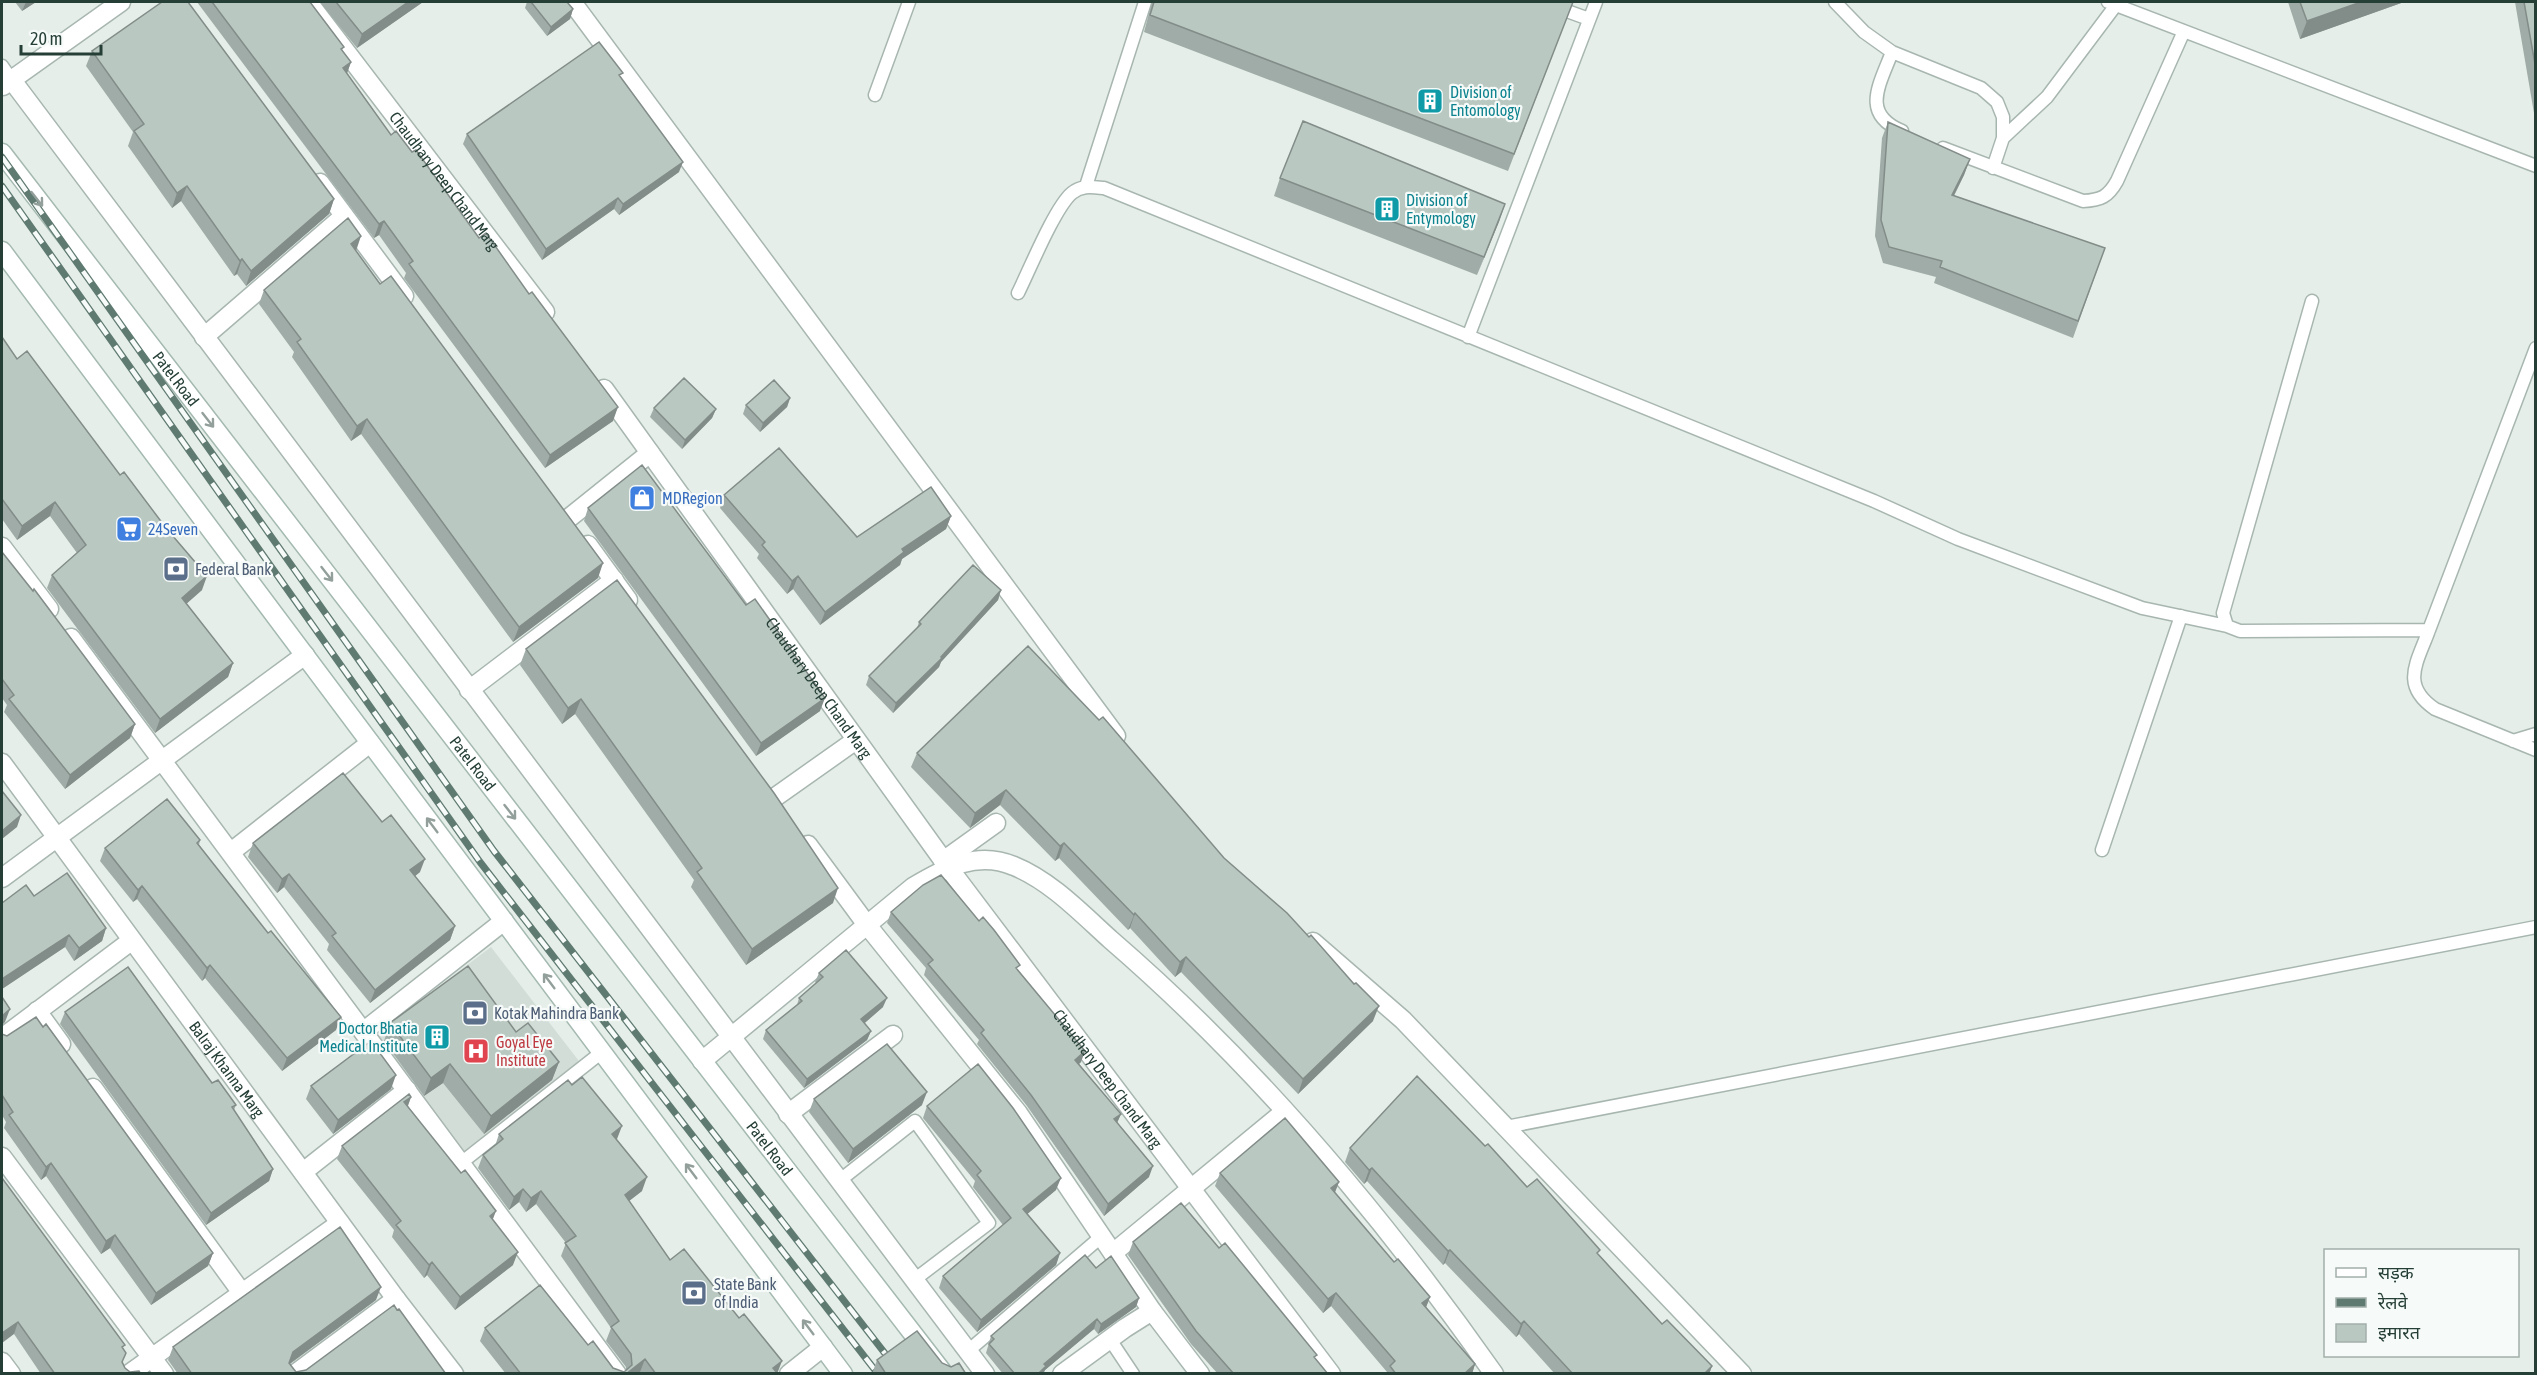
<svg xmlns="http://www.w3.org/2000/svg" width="2537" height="1375" font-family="'Asap Condensed','Noto Sans Devanagari',sans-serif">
<rect width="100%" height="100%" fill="#e5eee9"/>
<path fill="#d3ddd8" d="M491,947L582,1065L461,1156L371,1037Z"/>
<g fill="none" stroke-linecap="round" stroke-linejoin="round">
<defs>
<path id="service" d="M1542,2L1589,19
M1835,2L1864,32L1892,52L1981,88L1997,102L2003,117V138L1993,168
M2108,2L2536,166
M1892,52C1880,84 1860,114 1902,131
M2,66L11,79
M875,95L909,2
M2003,138L2047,97L2116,5
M1943,148L2083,201C2101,200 2108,197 2117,181L2184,31
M1086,186L1145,2
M1018,293C1029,271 1055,207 1072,193C1082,185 1092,187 1104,188L1874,501L1958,539L2142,608L2227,626
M2312,301L2223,613L2227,626L2240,631L2429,630
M1468,337L1596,2
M2536,348L2429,630C2417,663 2400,685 2435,709L2536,750
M2513,741L2536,734
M2102,850L2181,616
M1506,1127L2536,927
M461,1163L602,1052
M839,1181L915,1121L989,1223L914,1280
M1109,1338L1133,1374
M968,1351L1102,1236"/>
<g id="minor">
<path id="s1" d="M308,2L545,312"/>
<path d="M572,2L1116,736"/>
<path d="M11,79L985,1374"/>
<path d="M3,86L121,2"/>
<path d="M320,183L404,296"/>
<path d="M204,337L344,216"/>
<path id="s2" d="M604,389L948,867L1331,1374"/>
<path d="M569,518L650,453"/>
<path d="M588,545L628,600"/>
<path d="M2,547L49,609"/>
<path d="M71,638L617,1374"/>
<path d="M469,690L614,580"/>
<path id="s3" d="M2,763L396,1299L454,1374"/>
<path d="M774,798L856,740"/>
<path d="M808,845L867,925L1018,1113L1152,1311"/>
<path d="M231,852L370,743"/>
<path d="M943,861L996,823"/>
<path d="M2,878L305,655"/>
<path d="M1313,942L1403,1020L1742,1374"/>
<path d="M37,1011L61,1044"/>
<path d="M364,1031L504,921"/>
<path d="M2,1038L131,941"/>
<path d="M702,1061L913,887C945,868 977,850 1014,866C1051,881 1082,914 1111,940C1257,1066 1383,1216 1494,1374"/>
<path d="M93,1088L242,1293"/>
<path d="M788,1114L893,1035"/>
<path d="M2,1157L164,1374"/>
<path d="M303,1172L407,1090"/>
<path d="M1113,1253L1284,1112"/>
<path d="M2,1362L11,1374"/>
<path d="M129,1374L340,1223"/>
<path d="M295,1374L396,1299"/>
<path d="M789,1374L823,1347"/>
<path d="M1062,1374L1125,1328L1152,1311L1200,1374"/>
</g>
<g id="secondary">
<path id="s4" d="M2,153L944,1374"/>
<path d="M2,251L843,1374"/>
</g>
</defs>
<use href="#service" stroke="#a8b6b0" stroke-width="15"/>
<use href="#minor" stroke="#a8b6b0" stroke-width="21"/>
<use href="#secondary" stroke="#a4b9b0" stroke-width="21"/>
<use href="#service" stroke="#fff" stroke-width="12"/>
<use href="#minor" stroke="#fff" stroke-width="18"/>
<use href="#secondary" stroke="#fff" stroke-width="18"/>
<defs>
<path id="rail" d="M2,157L494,851L901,1374
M2,186L480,862L878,1374"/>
</defs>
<use href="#rail" stroke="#5f7a71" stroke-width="7"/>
<use href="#rail" stroke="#f6faf8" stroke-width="4.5" stroke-dasharray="14" stroke-linecap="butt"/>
</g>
<path fill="#a0aca7" d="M15,2H36L22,11Z
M197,2H310L344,47L342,50L351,62L347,73L391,135L412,152L479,238L613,421L545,468L404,278L406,273L379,235L374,238Z
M320,2H423L357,48Z
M527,2H567L573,9L570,19L547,36L525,8Z
M1152,2H1571L1566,20L1508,171L1144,32Z
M2288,2H2404L2300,39Z
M2515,2H2535V119Z
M92,51L334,199L329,214L246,286L237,274L234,276L181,201L172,208L128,146L133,132L86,66Z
M621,78L679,172L619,215L614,209L542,260L463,144L467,134Z
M1888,122L1970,159L1964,175L1954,196L2105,248L2073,338L1934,283L1936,277L1883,263L1875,236L1882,138Z
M1280,178L1505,204L1477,275L1274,196Z
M356,251L598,578L513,642L361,434L351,441L292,357L294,352L259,304L264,290Z
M2,337L17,359L202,590L186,604L233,663L228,677L155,733L47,588L52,575L77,553L50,516L17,540L2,519Z
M790,398L787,407L760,432L743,414L746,405Z
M654,408L716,409L712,418L682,449L650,417Z
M724,495L857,537L951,516L946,529L902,559L900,565L820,625L793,589L787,594L757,558L759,554L720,508Z
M588,508L820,711L756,756L584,521Z
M2,552L135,724L130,738L65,789L4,712L7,705L2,698Z
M1001,590L998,600L941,662L939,667L893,713L866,685L869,676L917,628L919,622Z
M526,649L833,903L746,965L691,887L694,880L575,714L562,724L520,665Z
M917,753L1224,858L1373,1021L1298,1094L1181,972L1175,977L1130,928L1128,930L1059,858L1055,861L1000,805L970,828L911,767Z
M200,840L199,845L336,1030L282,1071L205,978L202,981L137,899L133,902L100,861L105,848Z
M253,843L420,872L415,876L455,926L450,940L370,1003L327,950L329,944L284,887L277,893L248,857Z
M34,896L106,928L102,941L74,961L65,947L2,989V903Z
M891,912L1018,970L1081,1062L1079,1064L1121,1114L1117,1123L1149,1177L1104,1216L1027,1106L977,1044L979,1040L924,975L926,968L887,923Z
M819,973L883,1007L864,1023L871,1031L867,1040L804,1088L763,1039L766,1030L797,1005L799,998L816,983L815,982Z
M65,1012L212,1083L236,1105L234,1110L273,1169L269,1181L206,1225L60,1024Z
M390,1023L516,1032L559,1062L552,1080L484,1134L443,1083L424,1096L384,1041Z
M2,1034L213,1253L208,1266L151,1305L110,1248L101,1254L46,1176L41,1180L4,1128L6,1122L2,1115Z
M311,1086L391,1089L333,1134L306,1099Z
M411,1097L408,1106L493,1220L513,1265L455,1310L427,1275L424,1278L392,1237L394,1230L337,1159L342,1146Z
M814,1099L922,1105L848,1163L809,1112Z
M927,1106L1056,1190L1027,1214L1060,1253L1056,1265L977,1332L939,1288L943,1276L1003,1225L973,1187L975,1181L923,1118Z
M499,1134L617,1140L642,1191L629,1201L670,1260L778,1374H641L640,1372L638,1374H506L480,1341L485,1328L588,1345L613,1368L624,1372L626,1370V1367L606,1341L611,1328L561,1256L566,1243L536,1204L526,1212L519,1202L509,1210L478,1168L483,1155L495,1146Z
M1485,1146L1599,1255L1662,1324L1712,1366L1709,1374H1555L1519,1334L1516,1337L1445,1263L1443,1265L1367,1181L1364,1184L1345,1162L1350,1148Z
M1220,1173L1339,1182L1334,1193L1394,1262L1430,1297L1426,1307L1475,1364L1472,1374H1387V1372L1331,1306L1323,1313L1215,1186Z
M2,1178L123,1350V1362L125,1368L130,1372L141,1374H41L14,1334Z
M1133,1242L1315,1359L1328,1374H1218L1191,1344L1128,1255Z
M1139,1298L1136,1307L1098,1334L1094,1329L1045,1370L1043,1374H1003L986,1353L991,1336Z
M376,1300L290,1364L296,1372L446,1374H178L168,1360L173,1347Z
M877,1360L942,1363L966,1374H872Z"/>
<path fill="#828c88" d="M26,2H36L22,11Z
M408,2H423L357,48L362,34Z
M2361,2H2404L2300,39L2307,21Z
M573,9L570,19L547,36L551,27Z
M351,62L346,76L343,68Z
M1970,159L1964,175L1946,211L1952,195Z
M683,162L679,172L619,215L623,204Z
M187,186L181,201L172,208L177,193Z
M618,198L614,209L542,260L546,249Z
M334,199L329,214L246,286L251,271Z
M1505,204L1499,222L1477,275L1484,257Z
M384,221L379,235L374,238L379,224Z
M361,236L356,251L351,244Z
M242,259L237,274L234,276L240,261Z
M790,398L787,407L760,432L763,423Z
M618,407L613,421L545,468L550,455Z
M716,409L712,418L682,449L685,440Z
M367,419L361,434L351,441L357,426Z
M55,502L50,516L17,540L22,526Z
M951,516L946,529L902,559L900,565L820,625L825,612L902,549Z
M603,563L598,578L513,642L519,627Z
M207,576L202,590L177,612L182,598Z
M798,576L793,589L787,594L792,581Z
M1001,590L998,600L941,662L939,667L893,713L896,703Z
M233,663L228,677L155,733L160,719Z
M825,698L820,711L756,756L761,743Z
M581,699L575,714L562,724L568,708Z
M135,724L130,738L65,789L70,775Z
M1006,790L1000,805L970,828L975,813Z
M21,815L17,827L2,839V831Z
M1064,843L1059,858L1055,861L1060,846Z
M425,859L420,872L405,884L410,870Z
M289,874L284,887L277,893L282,879Z
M142,886L137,899L133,902L138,890Z
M838,888L833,903L746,965L752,949Z
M1135,913L1130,928L1128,930L1134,915Z
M455,926L450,940L370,1003L375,990Z
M106,928L102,941L74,961L79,948Z
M69,935L65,947L2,989V979Z
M1186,957L1181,972L1175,977L1180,962Z
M210,965L205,978L202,981L207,968Z
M887,998L883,1007L858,1029L861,1019Z
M1379,1006L1373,1021L1298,1094L1303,1079Z
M10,1009L5,1022L2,1025V1016Z
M341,1017L336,1030L282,1071L287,1058Z
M871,1031L867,1040L804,1088L807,1079Z
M1085,1051L1081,1062L1071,1071L1075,1060Z
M559,1062L552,1080L484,1134L491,1116Z
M450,1064L443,1083L424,1096L431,1078Z
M396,1075L391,1089L333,1134L338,1120Z
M927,1092L922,1105L848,1163L853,1149Z
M411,1097L406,1110L404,1102Z
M1121,1114L1116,1125L1114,1119Z
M622,1126L617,1139L608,1147L612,1134Z
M51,1163L46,1176L41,1180L46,1167Z
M1153,1166L1149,1177L1104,1216L1108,1204Z
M1372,1168L1367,1181L1364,1184L1369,1170Z
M273,1169L269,1181L206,1225L211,1213Z
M647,1177L642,1191L620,1208L625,1195Z
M1061,1178L1056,1190L1019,1221L1023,1209Z
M1339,1182L1334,1195L1331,1188Z
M523,1189L519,1202L509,1210L514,1197Z
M541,1191L536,1204L526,1212L531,1198Z
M496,1211L491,1224L490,1216Z
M115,1235L110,1248L101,1254L106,1241Z
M1450,1250L1445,1263L1443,1265L1448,1251Z
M518,1252L513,1265L455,1310L460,1297Z
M213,1253L208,1266L151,1305L156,1293Z
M1060,1253L1056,1265L977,1332L981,1320Z
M432,1262L427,1275L424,1278L429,1265Z
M381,1287L376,1300L288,1365L293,1352Z
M1336,1293L1331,1306L1323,1313L1328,1299Z
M1430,1297L1425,1310L1422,1303Z
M1139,1298L1136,1307L1098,1334L1101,1324Z
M1097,1319L1094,1329L1045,1370L1043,1374H1038L1044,1364Z
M1524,1321L1519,1334L1516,1337L1521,1324Z
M18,1322L14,1334L2,1343V1333Z
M645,1359L640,1372L638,1374H626Z
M782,1361L777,1374L773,1368Z
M1475,1364L1472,1374H1464Z
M1712,1366L1709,1374H1704Z"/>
<path fill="#bac8c2" stroke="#828c88" stroke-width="1.5" d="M162,2H188L334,199L251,271L242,259L240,261L187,186L177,193L134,131L144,124L92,51Z
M212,2H310L344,47L341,49L351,62L343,68L391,135L396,131L412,152L416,150L479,238L486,233L529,294L532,292L618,407L550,455L409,264L413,261L384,221L379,224Z
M336,2H408L362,34Z
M531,2H567L573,9L551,27Z
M1154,2H1573L1514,154L1150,15Z
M2300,2H2361L2307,21Z
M2524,2H2535V64Z
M599,42L623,73L619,75L683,162L623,204L618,198L546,249L467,134Z
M1303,121L1505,204L1484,257L1280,178Z
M1888,122L1970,159L1952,195L2105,248L2078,321L1940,267L1942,261L1889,247L1881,220Z
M348,218L361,236L351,244L380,284L391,276L603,563L519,627L367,419L357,426L297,342L301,339L264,290Z
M2,337L17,359L27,351L120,475L124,472L166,528L207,576L182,598L233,663L160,719L52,575L86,545L55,502L22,526L2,499Z
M684,378L716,409L685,440L654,408Z
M774,380L790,398L763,423L746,405Z
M779,448L857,537L931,487L951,516L902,549L904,552L825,612L798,576L792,581L762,545L765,542L724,495Z
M642,465L746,605L755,599L825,698L761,743L588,508Z
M2,552L33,591L34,589L135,724L70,775L9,699L14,695L2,679Z
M973,565L1001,590L941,657L942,658L896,703L869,676L921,624L919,622Z
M617,580L774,793L838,888L752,949L697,872L702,868L581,699L568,708L526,649Z
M1028,646L1099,720L1103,717L1224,858L1287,913L1309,937L1311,935L1354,984L1356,983L1379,1006L1303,1079L1186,957L1180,962L1135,913L1134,915L1064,843L1060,846L1006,790L975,813L917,753Z
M343,773L382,822L391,815L425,859L410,870L455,926L375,990L332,936L336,933L289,874L282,879L253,843Z
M2,791L21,815L2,831Z
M167,799L200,840L197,843L268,933L271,931L341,1017L287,1058L210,965L207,968L142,886L138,890L105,848Z
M67,873L106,928L79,948L69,935L2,979V903L26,885L34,896Z
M941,875L979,921L983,917L994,930L1020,965L1016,968L1085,1051L1075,1060L1121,1114L1114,1119L1153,1166L1108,1204L1031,1095L981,1033L984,1030L928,964L933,960L891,912L923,885Z
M846,950L887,998L861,1019L871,1031L807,1079L766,1030L802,1001L799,998L823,977L819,973Z
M468,966L516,1032L528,1023L559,1062L491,1116L450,1064L431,1078L390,1023Z
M128,967L212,1083L218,1080L236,1105L232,1107L273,1169L211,1213L65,1012Z
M2,997L10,1009L2,1016Z
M36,1017L43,1027L46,1024L213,1253L156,1293L115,1235L106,1241L51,1163L46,1167L9,1115L13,1112L2,1095V1034L7,1036Z
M371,1041L396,1075L338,1120L311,1086Z
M887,1044L927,1092L853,1149L814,1099Z
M978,1064L1013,1108L1061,1178L1023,1209L1060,1253L981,1320L943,1276L1011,1218L977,1175L981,1171L927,1106Z
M1417,1076L1485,1146L1488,1144L1527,1187L1537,1179L1600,1250L1597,1253L1662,1324L1667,1320L1712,1366L1704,1374H1573L1524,1321L1521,1324L1450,1250L1448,1251L1372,1168L1369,1170L1350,1148Z
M582,1077L622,1126L612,1134L647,1177L625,1195L670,1260L684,1249L739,1318L744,1314L782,1361L773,1368L778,1374H656L645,1359L626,1374H521L485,1328L540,1285L588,1345L593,1341L613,1368L624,1372L632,1365L631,1354L611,1327L619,1321L565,1243L576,1236L541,1191L531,1198L523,1189L514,1197L483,1155L503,1139L499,1134L568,1080L572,1085Z
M409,1094L411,1097L404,1102L461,1173L465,1170L496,1211L490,1216L518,1252L460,1297L432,1262L429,1265L396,1225L401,1221L342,1146Z
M1285,1118L1339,1182L1331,1188L1394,1262L1398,1259L1430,1297L1422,1303L1475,1364L1464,1374H1396L1390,1366L1395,1361L1336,1293L1328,1299L1220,1173Z
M2,1178L125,1345L122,1347L126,1353L122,1362L125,1368L130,1372L139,1371L141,1374H55L18,1322L2,1333Z
M1181,1203L1219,1248L1225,1243L1317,1355L1314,1357L1328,1374H1234L1196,1331L1133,1242Z
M340,1227L381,1287L293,1352L289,1363L296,1372L306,1370L394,1305L397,1310L399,1309L446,1374H192L173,1347Z
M1085,1255L1096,1268L1111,1256L1139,1298L1101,1324L1097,1319L1044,1364L1046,1366L1038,1374H1015L989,1344L994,1339L991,1336Z
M917,1331L942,1363L951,1367L959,1363L966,1374H886L877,1360Z"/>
<defs><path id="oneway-shaft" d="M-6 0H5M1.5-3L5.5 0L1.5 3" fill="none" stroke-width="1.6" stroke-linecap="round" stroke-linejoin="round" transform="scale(1.5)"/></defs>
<g stroke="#929f9a">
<use href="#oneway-shaft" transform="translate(37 199) rotate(52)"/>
<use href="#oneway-shaft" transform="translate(208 420) rotate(52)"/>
<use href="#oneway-shaft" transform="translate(327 574) rotate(52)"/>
<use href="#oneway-shaft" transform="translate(510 812) rotate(52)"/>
<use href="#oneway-shaft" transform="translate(432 825) rotate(-127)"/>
<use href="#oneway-shaft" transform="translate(549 981) rotate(-127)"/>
<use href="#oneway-shaft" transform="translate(691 1171) rotate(-127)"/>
<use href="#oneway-shaft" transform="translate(808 1327) rotate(-127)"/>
</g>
<defs>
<symbol id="building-square" viewBox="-11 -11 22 22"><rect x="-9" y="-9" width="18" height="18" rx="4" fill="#0f9aa8" stroke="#f6faf8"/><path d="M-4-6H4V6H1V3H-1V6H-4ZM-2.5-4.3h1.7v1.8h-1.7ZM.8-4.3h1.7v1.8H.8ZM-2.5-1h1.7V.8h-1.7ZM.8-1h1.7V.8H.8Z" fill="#fff"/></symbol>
<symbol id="shop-square" viewBox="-11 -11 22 22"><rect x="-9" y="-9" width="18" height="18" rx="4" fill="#3f7fe0" stroke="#f6faf8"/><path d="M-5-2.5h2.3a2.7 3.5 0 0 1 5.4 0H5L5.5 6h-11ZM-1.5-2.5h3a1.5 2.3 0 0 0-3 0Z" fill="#fff"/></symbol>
<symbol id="supermarket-square" viewBox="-11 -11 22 22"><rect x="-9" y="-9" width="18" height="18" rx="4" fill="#3f7fe0" stroke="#f6faf8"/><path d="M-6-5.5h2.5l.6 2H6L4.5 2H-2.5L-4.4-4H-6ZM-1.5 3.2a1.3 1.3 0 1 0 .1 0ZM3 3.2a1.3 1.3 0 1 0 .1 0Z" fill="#fff"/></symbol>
<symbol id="bank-square" viewBox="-11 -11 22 22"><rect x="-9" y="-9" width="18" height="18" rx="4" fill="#5c6f8a" stroke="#f6faf8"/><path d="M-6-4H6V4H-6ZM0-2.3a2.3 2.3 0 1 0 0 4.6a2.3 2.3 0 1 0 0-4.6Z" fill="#fff"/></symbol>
<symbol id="hospital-square" viewBox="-11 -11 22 22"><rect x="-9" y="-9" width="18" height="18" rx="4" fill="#e0444e" stroke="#f6faf8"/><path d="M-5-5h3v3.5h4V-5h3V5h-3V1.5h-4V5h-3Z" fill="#fff"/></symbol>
</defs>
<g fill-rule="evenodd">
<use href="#building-square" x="1415" y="86" width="30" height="30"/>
<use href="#building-square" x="1372" y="194" width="30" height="30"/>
<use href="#shop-square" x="627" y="483" width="30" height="30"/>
<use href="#supermarket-square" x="114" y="514" width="30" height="30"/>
<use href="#bank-square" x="161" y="554" width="30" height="30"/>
<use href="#bank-square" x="460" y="998" width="30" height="30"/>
<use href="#building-square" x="422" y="1022" width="30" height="30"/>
<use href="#hospital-square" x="461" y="1036" width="30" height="30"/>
<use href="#bank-square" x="679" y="1278" width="30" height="30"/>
</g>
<g text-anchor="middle" stroke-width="4.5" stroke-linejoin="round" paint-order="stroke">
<g font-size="16" fill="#0d838f" stroke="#f6faf8" text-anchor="start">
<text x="1450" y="98">Division of<tspan x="1450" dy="18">Entomology</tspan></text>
<text x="1406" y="206">Division of<tspan x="1406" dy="18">Entymology</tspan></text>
<text x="418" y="1034" text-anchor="end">Doctor Bhatia<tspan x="418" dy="18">Medical Institute</tspan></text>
</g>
<g font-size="16" fill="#253f36" stroke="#f6faf8">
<text dy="6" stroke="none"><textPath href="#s1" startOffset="225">Chaudhary Deep Chand Marg</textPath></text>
<text dy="6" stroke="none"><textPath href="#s4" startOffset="285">Patel Road</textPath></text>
<text dy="6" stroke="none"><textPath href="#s2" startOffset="368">Chaudhary Deep Chand Marg</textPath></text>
<text dy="6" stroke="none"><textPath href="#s4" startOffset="771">Patel Road</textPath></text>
<text dy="6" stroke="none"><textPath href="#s3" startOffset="380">Balraj Khanna Marg</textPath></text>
<text dy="6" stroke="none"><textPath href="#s2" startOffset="854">Chaudhary Deep Chand Marg</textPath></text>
<text dy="6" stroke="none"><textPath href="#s4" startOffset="1257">Patel Road</textPath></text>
</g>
<g font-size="16" fill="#366cbe" stroke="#f6faf8" text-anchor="start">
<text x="662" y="504">MDRegion</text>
<text x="148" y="535">24Seven</text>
</g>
<g font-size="16" fill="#4e5e75" stroke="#f6faf8" text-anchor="start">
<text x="195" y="575">Federal Bank</text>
<text x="494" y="1019">Kotak Mahindra Bank</text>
<text x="714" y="1290">State Bank<tspan x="714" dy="18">of India</tspan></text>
</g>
<g font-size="16" fill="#be3a42" stroke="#f6faf8" text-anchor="start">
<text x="496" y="1048">Goyal Eye<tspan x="496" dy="18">Institute</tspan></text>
</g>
</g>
<rect width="2537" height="1375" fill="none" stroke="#253f36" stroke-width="6"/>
<rect x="2324" y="1249" width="195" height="108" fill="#f6faf8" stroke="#a2afaa" stroke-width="1.5"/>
<rect x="2336" y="1268" width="30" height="9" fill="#ffffff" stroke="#a2afaa" stroke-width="1.5"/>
<text x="2378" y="1279" font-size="18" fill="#253f36">सड़क</text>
<rect x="2336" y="1298" width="30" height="9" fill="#5f7a71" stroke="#a2afaa" stroke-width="1.5"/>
<text x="2378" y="1309" font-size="18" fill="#253f36">रेलवे</text>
<rect x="2336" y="1324" width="30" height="18" fill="#bac8c2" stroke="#a2afaa" stroke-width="1.5"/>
<text x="2378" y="1339" font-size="18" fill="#253f36">इमारत</text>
<path d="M21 45v9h80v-9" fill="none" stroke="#253f36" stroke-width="3"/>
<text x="30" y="45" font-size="18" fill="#253f36" stroke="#f6faf8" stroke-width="4.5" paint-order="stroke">20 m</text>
</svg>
